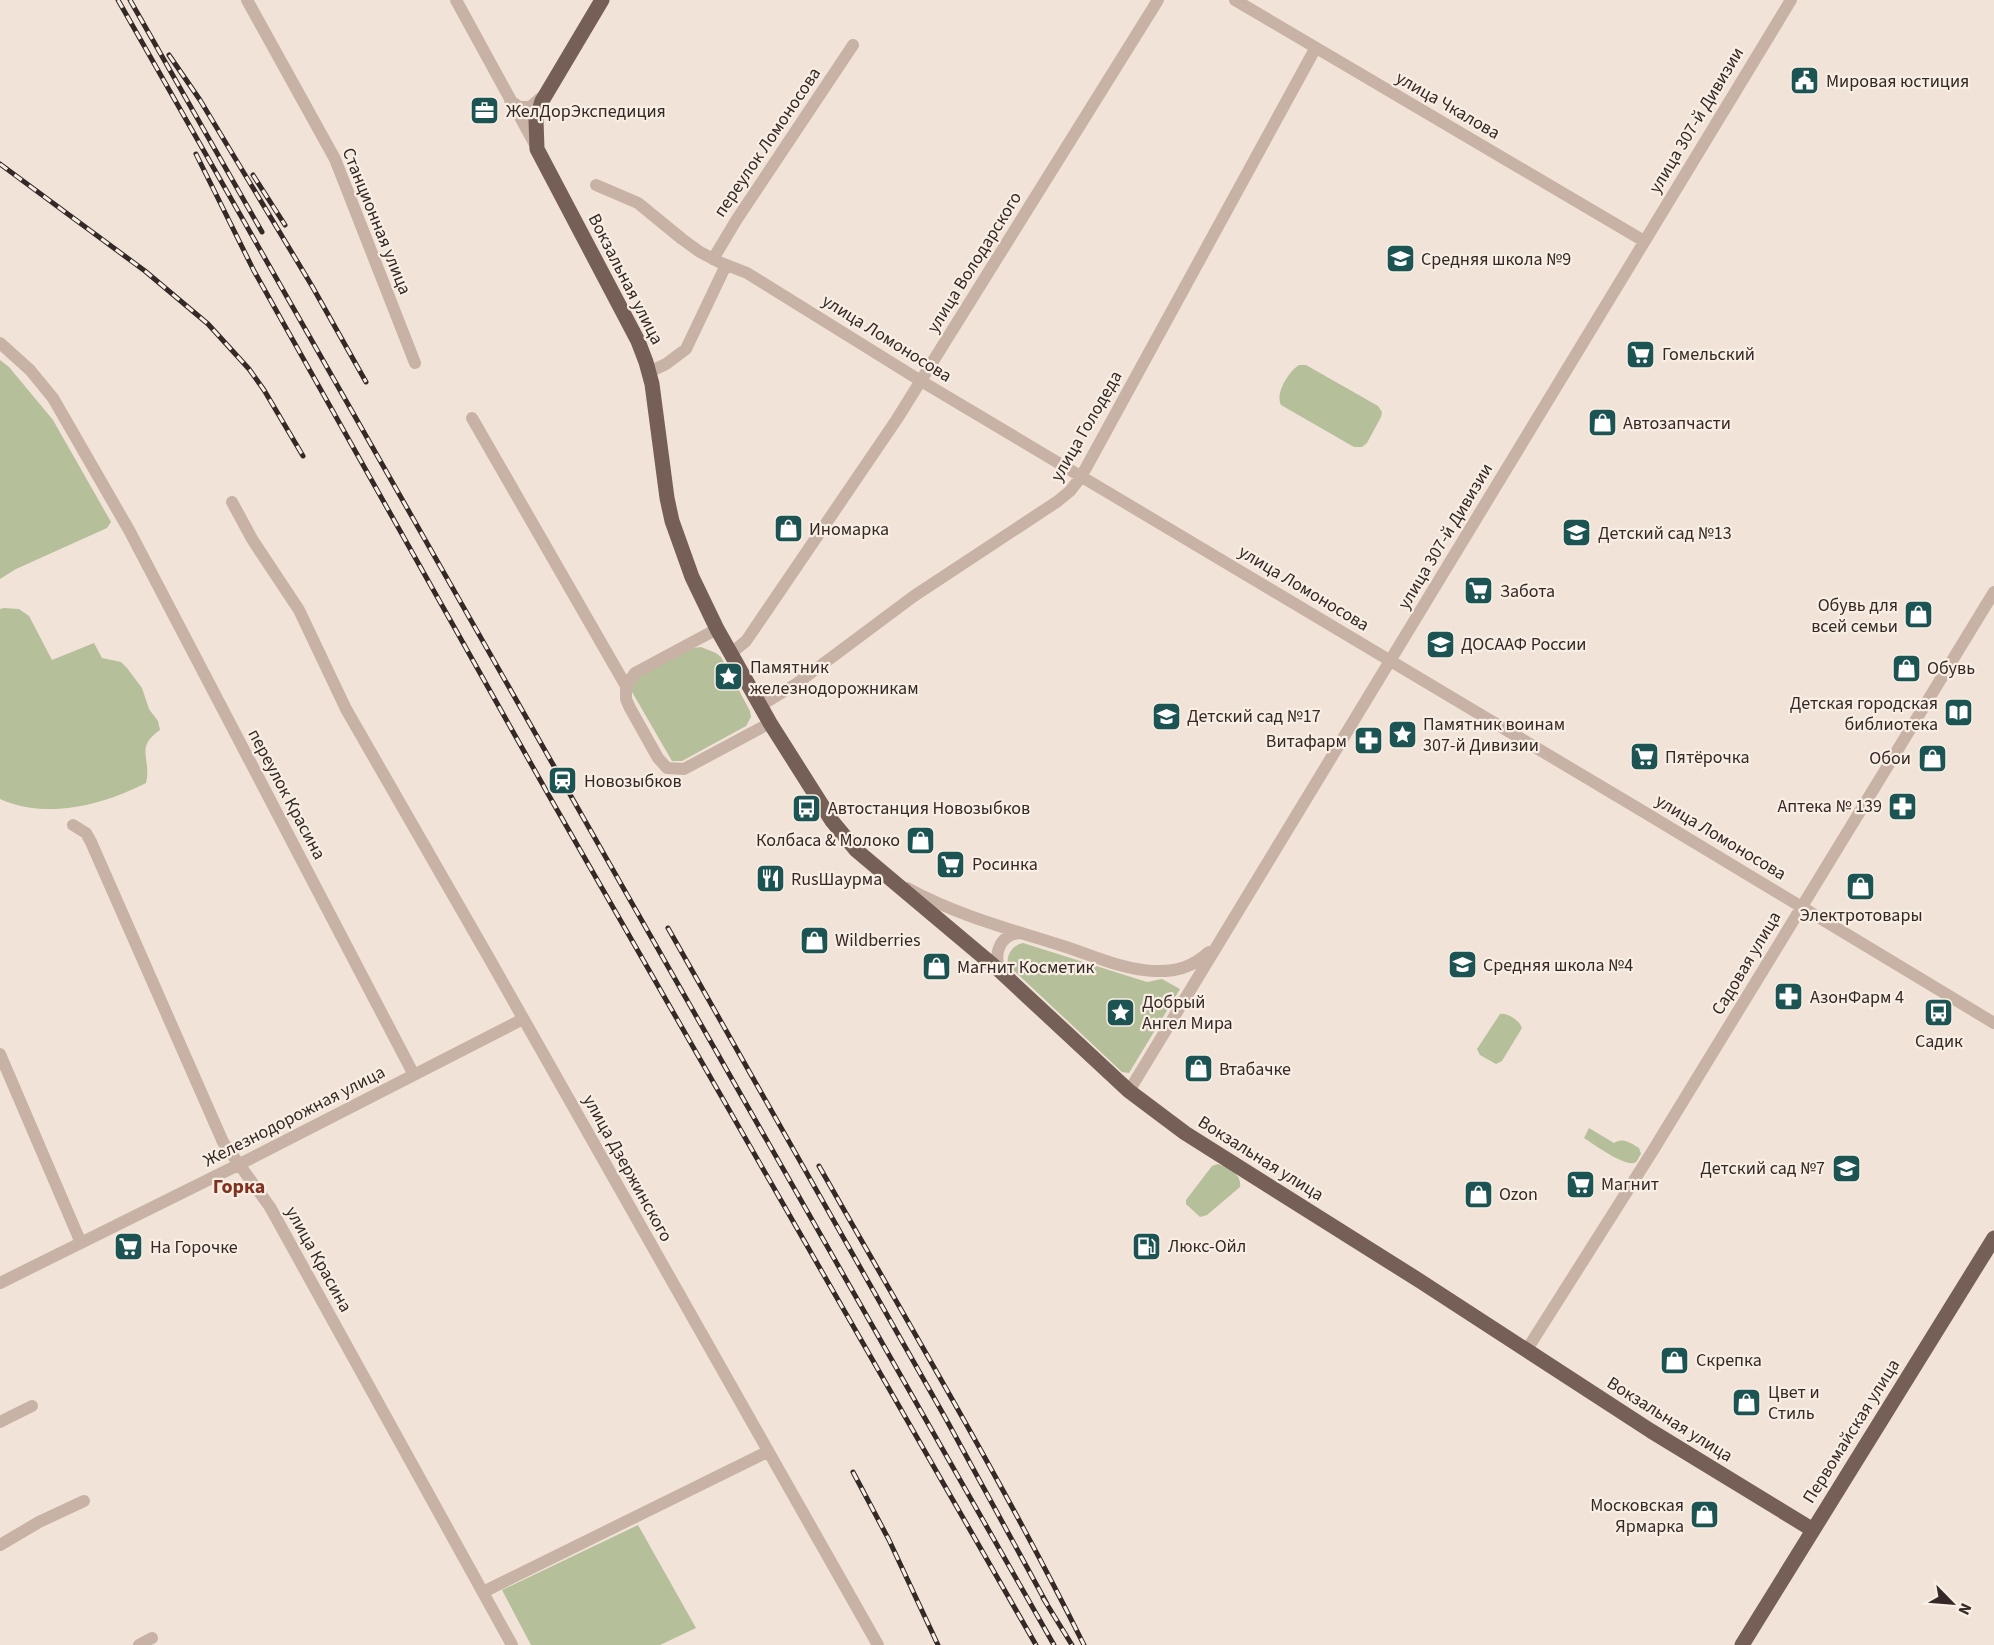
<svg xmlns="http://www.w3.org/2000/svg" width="1994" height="1645" font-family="'Source Sans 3',sans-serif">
<rect width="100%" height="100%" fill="#f1e3d8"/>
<path fill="#b5bf99" d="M0,360L9,367L53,420L111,522L107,528L16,569L0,579Z
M1299,365H1306L1378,406L1382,412L1381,417L1367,443L1362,447H1354L1281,405C1275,394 1288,372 1299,365Z
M4,608L19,609L29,616L52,660L94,643L102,658L121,662L127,668L142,688L149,709L158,721L160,730C134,748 152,758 146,783C103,805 46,820 0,799V609Z
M701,647L716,653L721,657L750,711L751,717L746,726L682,761H672L632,692V686L637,678L693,648Z
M1023,943L1147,982L1162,979L1180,989L1129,1073L1122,1072L1008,965C1006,954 1013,945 1023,943Z
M1500,1014C1507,1012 1520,1021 1522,1028L1502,1061L1496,1064L1480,1055L1477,1049Z
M1589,1128L1614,1143C1624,1137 1630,1143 1639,1148L1641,1154C1639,1156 1638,1160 1636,1162C1627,1169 1592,1143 1584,1138Z
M1218,1164C1229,1168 1242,1174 1240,1187L1207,1215L1200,1217L1186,1204V1200L1212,1166Z
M638,1525L696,1628L660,1645H531L502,1590Z"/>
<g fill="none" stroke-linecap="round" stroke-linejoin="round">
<path stroke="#c8b2a5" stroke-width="12" d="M247,0L335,159L415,363
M456,0L537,148
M1235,0L1644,241
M510,100L519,107H530L543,96
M596,185L638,203L682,239L700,252L719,262L747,273L921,381L1644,812L1994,1023
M713,259L737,219L853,45
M0,343L30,370L53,398L129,530L414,1075
M649,372L666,364L686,349L726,265
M472,418L626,686
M232,502L252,539L299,610L346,709L489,958L878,1645
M717,629L635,673L626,686V699L630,708L658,758L667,768L684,769L770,723
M730,654L746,641L897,419L1158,0
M760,706L796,684L914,596L1058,501L1070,491L1081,477L1315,49
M73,825L86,833L91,842L223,1142L270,1207L512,1645
M907,888C956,915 1013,930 1066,947C1094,956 1124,970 1154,971C1176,972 1193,967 1209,952
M1000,971C993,953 1000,934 1021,933
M0,1054L81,1243
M1129,1091L1791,0
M0,1283L238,1165L523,1019
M1526,1351L1652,1152L1994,592
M0,1422L32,1406
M0,1545L39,1522L84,1501
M483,1592L767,1452
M139,1645L152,1638"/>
<path stroke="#765f57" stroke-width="15" d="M602,0L542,101L536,120L537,149L638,341L646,362L652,384L667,498L672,521L692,577L717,629L770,723L832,821L856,850L1000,971L1129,1091L1185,1133L1420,1281L1651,1431L1813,1530
M1742,1645L1994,1238"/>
<defs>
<path id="rail" d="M118,0L1054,1645
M130,0L262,232
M169,55L200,100L312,286L366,382
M196,154L254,271L548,794L1036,1645
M0,164L145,271L208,324L249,369L264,390L303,456
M253,175L285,225
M668,928L946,1419L1047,1604
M819,1166C909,1325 1003,1482 1084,1645
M853,1472L889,1540L938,1645
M1043,1598L1072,1645"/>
</defs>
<use href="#rail" stroke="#342926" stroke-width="5"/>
<use href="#rail" stroke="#f8eee4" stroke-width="3" stroke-dasharray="9" stroke-linecap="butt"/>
</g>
<defs>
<symbol id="civic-square" viewBox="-11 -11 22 22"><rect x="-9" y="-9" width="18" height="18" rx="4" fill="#1c5454" stroke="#f8eee4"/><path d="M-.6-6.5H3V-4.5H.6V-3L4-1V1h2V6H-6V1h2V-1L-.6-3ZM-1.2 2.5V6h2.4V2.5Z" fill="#fff"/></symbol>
<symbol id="office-square" viewBox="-11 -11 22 22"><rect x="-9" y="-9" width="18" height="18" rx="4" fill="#1c5454" stroke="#f8eee4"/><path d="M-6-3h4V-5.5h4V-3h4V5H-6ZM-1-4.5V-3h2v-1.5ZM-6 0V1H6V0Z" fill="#fff"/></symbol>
<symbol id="school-square" viewBox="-11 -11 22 22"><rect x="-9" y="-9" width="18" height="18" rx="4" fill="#1c5454" stroke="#f8eee4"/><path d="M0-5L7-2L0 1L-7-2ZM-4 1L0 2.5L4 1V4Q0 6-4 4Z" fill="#fff"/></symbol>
<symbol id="supermarket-square" viewBox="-11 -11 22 22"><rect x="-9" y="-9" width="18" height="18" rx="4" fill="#1c5454" stroke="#f8eee4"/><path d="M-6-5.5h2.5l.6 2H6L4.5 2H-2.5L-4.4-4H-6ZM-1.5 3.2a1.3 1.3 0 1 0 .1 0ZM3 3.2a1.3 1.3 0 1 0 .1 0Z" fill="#fff"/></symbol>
<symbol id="shop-square" viewBox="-11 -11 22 22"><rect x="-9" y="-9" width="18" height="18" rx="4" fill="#1c5454" stroke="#f8eee4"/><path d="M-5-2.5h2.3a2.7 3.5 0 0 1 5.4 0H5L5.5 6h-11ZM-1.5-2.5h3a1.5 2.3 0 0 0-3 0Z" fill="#fff"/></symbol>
<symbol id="sight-square" viewBox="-11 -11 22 22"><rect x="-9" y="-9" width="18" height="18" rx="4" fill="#1c5454" stroke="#f8eee4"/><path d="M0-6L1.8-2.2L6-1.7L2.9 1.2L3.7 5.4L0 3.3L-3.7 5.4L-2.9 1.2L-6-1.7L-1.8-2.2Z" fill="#fff"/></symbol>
<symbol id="library-square" viewBox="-11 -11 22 22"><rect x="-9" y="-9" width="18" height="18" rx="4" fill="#1c5454" stroke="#f8eee4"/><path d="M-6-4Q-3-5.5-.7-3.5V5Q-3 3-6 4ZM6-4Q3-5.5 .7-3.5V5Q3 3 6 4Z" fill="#fff"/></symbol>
<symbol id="pharmacy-square" viewBox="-11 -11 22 22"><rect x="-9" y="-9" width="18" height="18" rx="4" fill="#1c5454" stroke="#f8eee4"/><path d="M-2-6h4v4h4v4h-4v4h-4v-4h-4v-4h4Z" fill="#fff"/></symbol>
<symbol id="station-square" viewBox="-11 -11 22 22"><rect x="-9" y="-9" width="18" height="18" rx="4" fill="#1c5454" stroke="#f8eee4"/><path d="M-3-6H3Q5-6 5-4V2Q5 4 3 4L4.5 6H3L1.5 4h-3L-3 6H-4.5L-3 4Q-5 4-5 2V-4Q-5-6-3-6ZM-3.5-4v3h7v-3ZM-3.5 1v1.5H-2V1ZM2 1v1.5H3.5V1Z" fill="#fff"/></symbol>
<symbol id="bus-square" viewBox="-11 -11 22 22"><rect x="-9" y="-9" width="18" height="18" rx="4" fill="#1c5454" stroke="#f8eee4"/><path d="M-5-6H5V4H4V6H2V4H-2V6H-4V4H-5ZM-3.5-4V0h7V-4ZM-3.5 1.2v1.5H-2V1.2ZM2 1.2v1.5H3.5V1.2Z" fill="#fff"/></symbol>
<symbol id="restaurant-square" viewBox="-11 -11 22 22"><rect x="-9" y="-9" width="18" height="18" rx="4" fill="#1c5454" stroke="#f8eee4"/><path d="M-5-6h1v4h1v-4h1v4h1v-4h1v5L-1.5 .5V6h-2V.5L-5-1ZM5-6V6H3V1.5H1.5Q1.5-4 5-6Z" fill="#fff"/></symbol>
<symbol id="fuel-square" viewBox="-11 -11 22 22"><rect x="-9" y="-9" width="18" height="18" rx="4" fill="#1c5454" stroke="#f8eee4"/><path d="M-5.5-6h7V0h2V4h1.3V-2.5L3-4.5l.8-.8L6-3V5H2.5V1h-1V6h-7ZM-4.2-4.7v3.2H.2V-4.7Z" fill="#fff"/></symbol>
</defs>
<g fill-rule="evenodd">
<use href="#civic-square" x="1788" y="64" width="33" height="33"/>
<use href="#office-square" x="468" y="94" width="33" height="33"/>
<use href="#school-square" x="1384" y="242" width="33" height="33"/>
<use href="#supermarket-square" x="1624" y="338" width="33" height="33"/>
<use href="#shop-square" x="1586" y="406" width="33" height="33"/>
<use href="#shop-square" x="772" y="512" width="33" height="33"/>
<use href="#school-square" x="1560" y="516" width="33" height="33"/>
<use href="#supermarket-square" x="1462" y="574" width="33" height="33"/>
<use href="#shop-square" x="1902" y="598" width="33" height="33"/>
<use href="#school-square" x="1424" y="628" width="33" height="33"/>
<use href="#shop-square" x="1890" y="652" width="33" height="33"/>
<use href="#sight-square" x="712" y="660" width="33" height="33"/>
<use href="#library-square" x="1942" y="696" width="33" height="33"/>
<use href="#school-square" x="1150" y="700" width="33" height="33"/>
<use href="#sight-square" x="1386" y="718" width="33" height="33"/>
<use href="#pharmacy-square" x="1352" y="724" width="33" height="33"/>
<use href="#supermarket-square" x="1628" y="740" width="33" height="33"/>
<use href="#shop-square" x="1916" y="742" width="33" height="33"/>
<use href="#station-square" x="546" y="764" width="33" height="33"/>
<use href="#pharmacy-square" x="1886" y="790" width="33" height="33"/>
<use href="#bus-square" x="790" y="792" width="33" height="33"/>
<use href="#shop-square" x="904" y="824" width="33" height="33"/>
<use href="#supermarket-square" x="934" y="848" width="33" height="33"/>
<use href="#restaurant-square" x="754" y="862" width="33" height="33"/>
<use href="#shop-square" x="1844" y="870" width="33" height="33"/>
<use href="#shop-square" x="798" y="924" width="33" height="33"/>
<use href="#school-square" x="1446" y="948" width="33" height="33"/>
<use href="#shop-square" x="920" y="950" width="33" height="33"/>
<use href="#pharmacy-square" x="1772" y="980" width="33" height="33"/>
<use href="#sight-square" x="1104" y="996" width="33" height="33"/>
<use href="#bus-square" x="1922" y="996" width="33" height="33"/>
<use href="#shop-square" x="1182" y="1052" width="33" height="33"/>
<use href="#school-square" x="1830" y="1152" width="33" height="33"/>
<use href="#supermarket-square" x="1564" y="1168" width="33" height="33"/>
<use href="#shop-square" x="1462" y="1178" width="33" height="33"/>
<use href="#fuel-square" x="1130" y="1230" width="33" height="33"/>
<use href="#supermarket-square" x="112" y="1230" width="33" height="33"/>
<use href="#shop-square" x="1658" y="1344" width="33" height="33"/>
<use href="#shop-square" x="1730" y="1386" width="33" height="33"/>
<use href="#shop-square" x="1688" y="1498" width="33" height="33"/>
</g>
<g text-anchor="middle" stroke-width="4.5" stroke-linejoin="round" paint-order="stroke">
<g font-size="18" fill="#342926" stroke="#f8eee4" text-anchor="start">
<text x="1826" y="87">Мировая юстиция</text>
<text x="506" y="117">ЖелДорЭкспедиция</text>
<text x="1421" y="265">Средняя школа №9</text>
<text x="1662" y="360">Гомельский</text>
<text x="1623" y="429">Автозапчасти</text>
<text x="809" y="535">Иномарка</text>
<text x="1598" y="539">Детский сад №13</text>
<text x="1500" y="597">Забота</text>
<text x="1898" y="611" text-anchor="end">Обувь для<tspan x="1898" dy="21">всей семьи</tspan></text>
<text x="1461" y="650">ДОСААФ России</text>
<text x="750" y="673">Памятник<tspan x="750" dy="21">железнодорожникам</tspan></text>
<text x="1927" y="674">Обувь</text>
<text x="1938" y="709" text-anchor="end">Детская городская<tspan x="1938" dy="21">библиотека</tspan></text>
<text x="1187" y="722">Детский сад №17</text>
<text x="1423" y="730">Памятник воинам<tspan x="1423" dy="21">307-й Дивизии</tspan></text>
<text x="1347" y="747" text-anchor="end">Витафарм</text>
<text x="1665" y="763">Пятёрочка</text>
<text x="1911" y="764" text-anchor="end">Обои</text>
<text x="584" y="787">Новозыбков</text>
<text x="1882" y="812" text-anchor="end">Аптека № 139</text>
<text x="828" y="814">Автостанция Новозыбков</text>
<text x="900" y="846" text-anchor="end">Колбаса &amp; Молоко</text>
<text x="972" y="870">Росинка</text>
<text x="791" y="885">RusШаурма</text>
<text x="1861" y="921" text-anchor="middle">Электротовары</text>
<text x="835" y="946">Wildberries</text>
<text x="1483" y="971">Средняя школа №4</text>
<text x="957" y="973">Магнит Косметик</text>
<text x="1810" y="1003">АзонФарм 4</text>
<text x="1142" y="1008">Добрый<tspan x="1142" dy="21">Ангел Мира</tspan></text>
<text x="1939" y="1047" text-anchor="middle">Садик</text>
<text x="1219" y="1075">Втабачке</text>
<text x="1825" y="1174" text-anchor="end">Детский сад №7</text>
<text x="1601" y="1190">Магнит</text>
<text x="1499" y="1200">Ozon</text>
<text x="1168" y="1252">Люкс-Ойл</text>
<text x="150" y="1253">На Горочке</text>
<text x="1696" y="1366">Скрепка</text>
<text x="1768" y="1398">Цвет и<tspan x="1768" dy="21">Стиль</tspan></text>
<text x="1684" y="1511" text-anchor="end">Московская<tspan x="1684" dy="21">Ярмарка</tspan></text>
</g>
<g font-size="18" fill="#342926" stroke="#f8eee4">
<text transform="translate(1448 105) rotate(30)" y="6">улица Чкалова</text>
<text transform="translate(1696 120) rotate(-59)" y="6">улица 307-й Дивизии</text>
<text transform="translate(767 142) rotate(-56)" y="6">переулок Ломоносова</text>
<text transform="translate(377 221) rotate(68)" y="6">Станционная улица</text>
<text transform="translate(974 262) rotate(-58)" y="6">улица Володарского</text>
<text transform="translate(626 279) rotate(63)" y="6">Вокзальная улица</text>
<text transform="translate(887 338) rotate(32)" y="6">улица Ломоносова</text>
<text transform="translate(1086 426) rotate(-60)" y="6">улица Голодеда</text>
<text transform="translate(1445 536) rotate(-59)" y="6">улица 307-й Дивизии</text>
<text transform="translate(1304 588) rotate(31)" y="6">улица Ломоносова</text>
<text transform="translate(287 794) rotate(62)" y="6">переулок Красина</text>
<text transform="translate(1721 837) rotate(31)" y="6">улица Ломоносова</text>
<text transform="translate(1746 963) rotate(-59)" y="6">Садовая улица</text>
<text transform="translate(294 1116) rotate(-27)" y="6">Железнодорожная улица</text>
<text transform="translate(1261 1158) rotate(32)" y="6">Вокзальная улица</text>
<text transform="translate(628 1168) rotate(61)" y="6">улица Дзержинского</text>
<text transform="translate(319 1259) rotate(61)" y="6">улица Красина</text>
<text transform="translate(1670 1419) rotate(32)" y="6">Вокзальная улица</text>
<text transform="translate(1851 1431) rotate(-58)" y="6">Первомайская улица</text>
</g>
<g font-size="20" font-weight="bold" fill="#813120" stroke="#f8eee4">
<text x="239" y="1193">Горка</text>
</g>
</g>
<g transform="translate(1952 1603) rotate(115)" stroke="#f8eee4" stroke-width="4.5" paint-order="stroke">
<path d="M0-4.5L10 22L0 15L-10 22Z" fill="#342926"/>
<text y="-9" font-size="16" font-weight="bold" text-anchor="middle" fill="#342926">N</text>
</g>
</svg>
